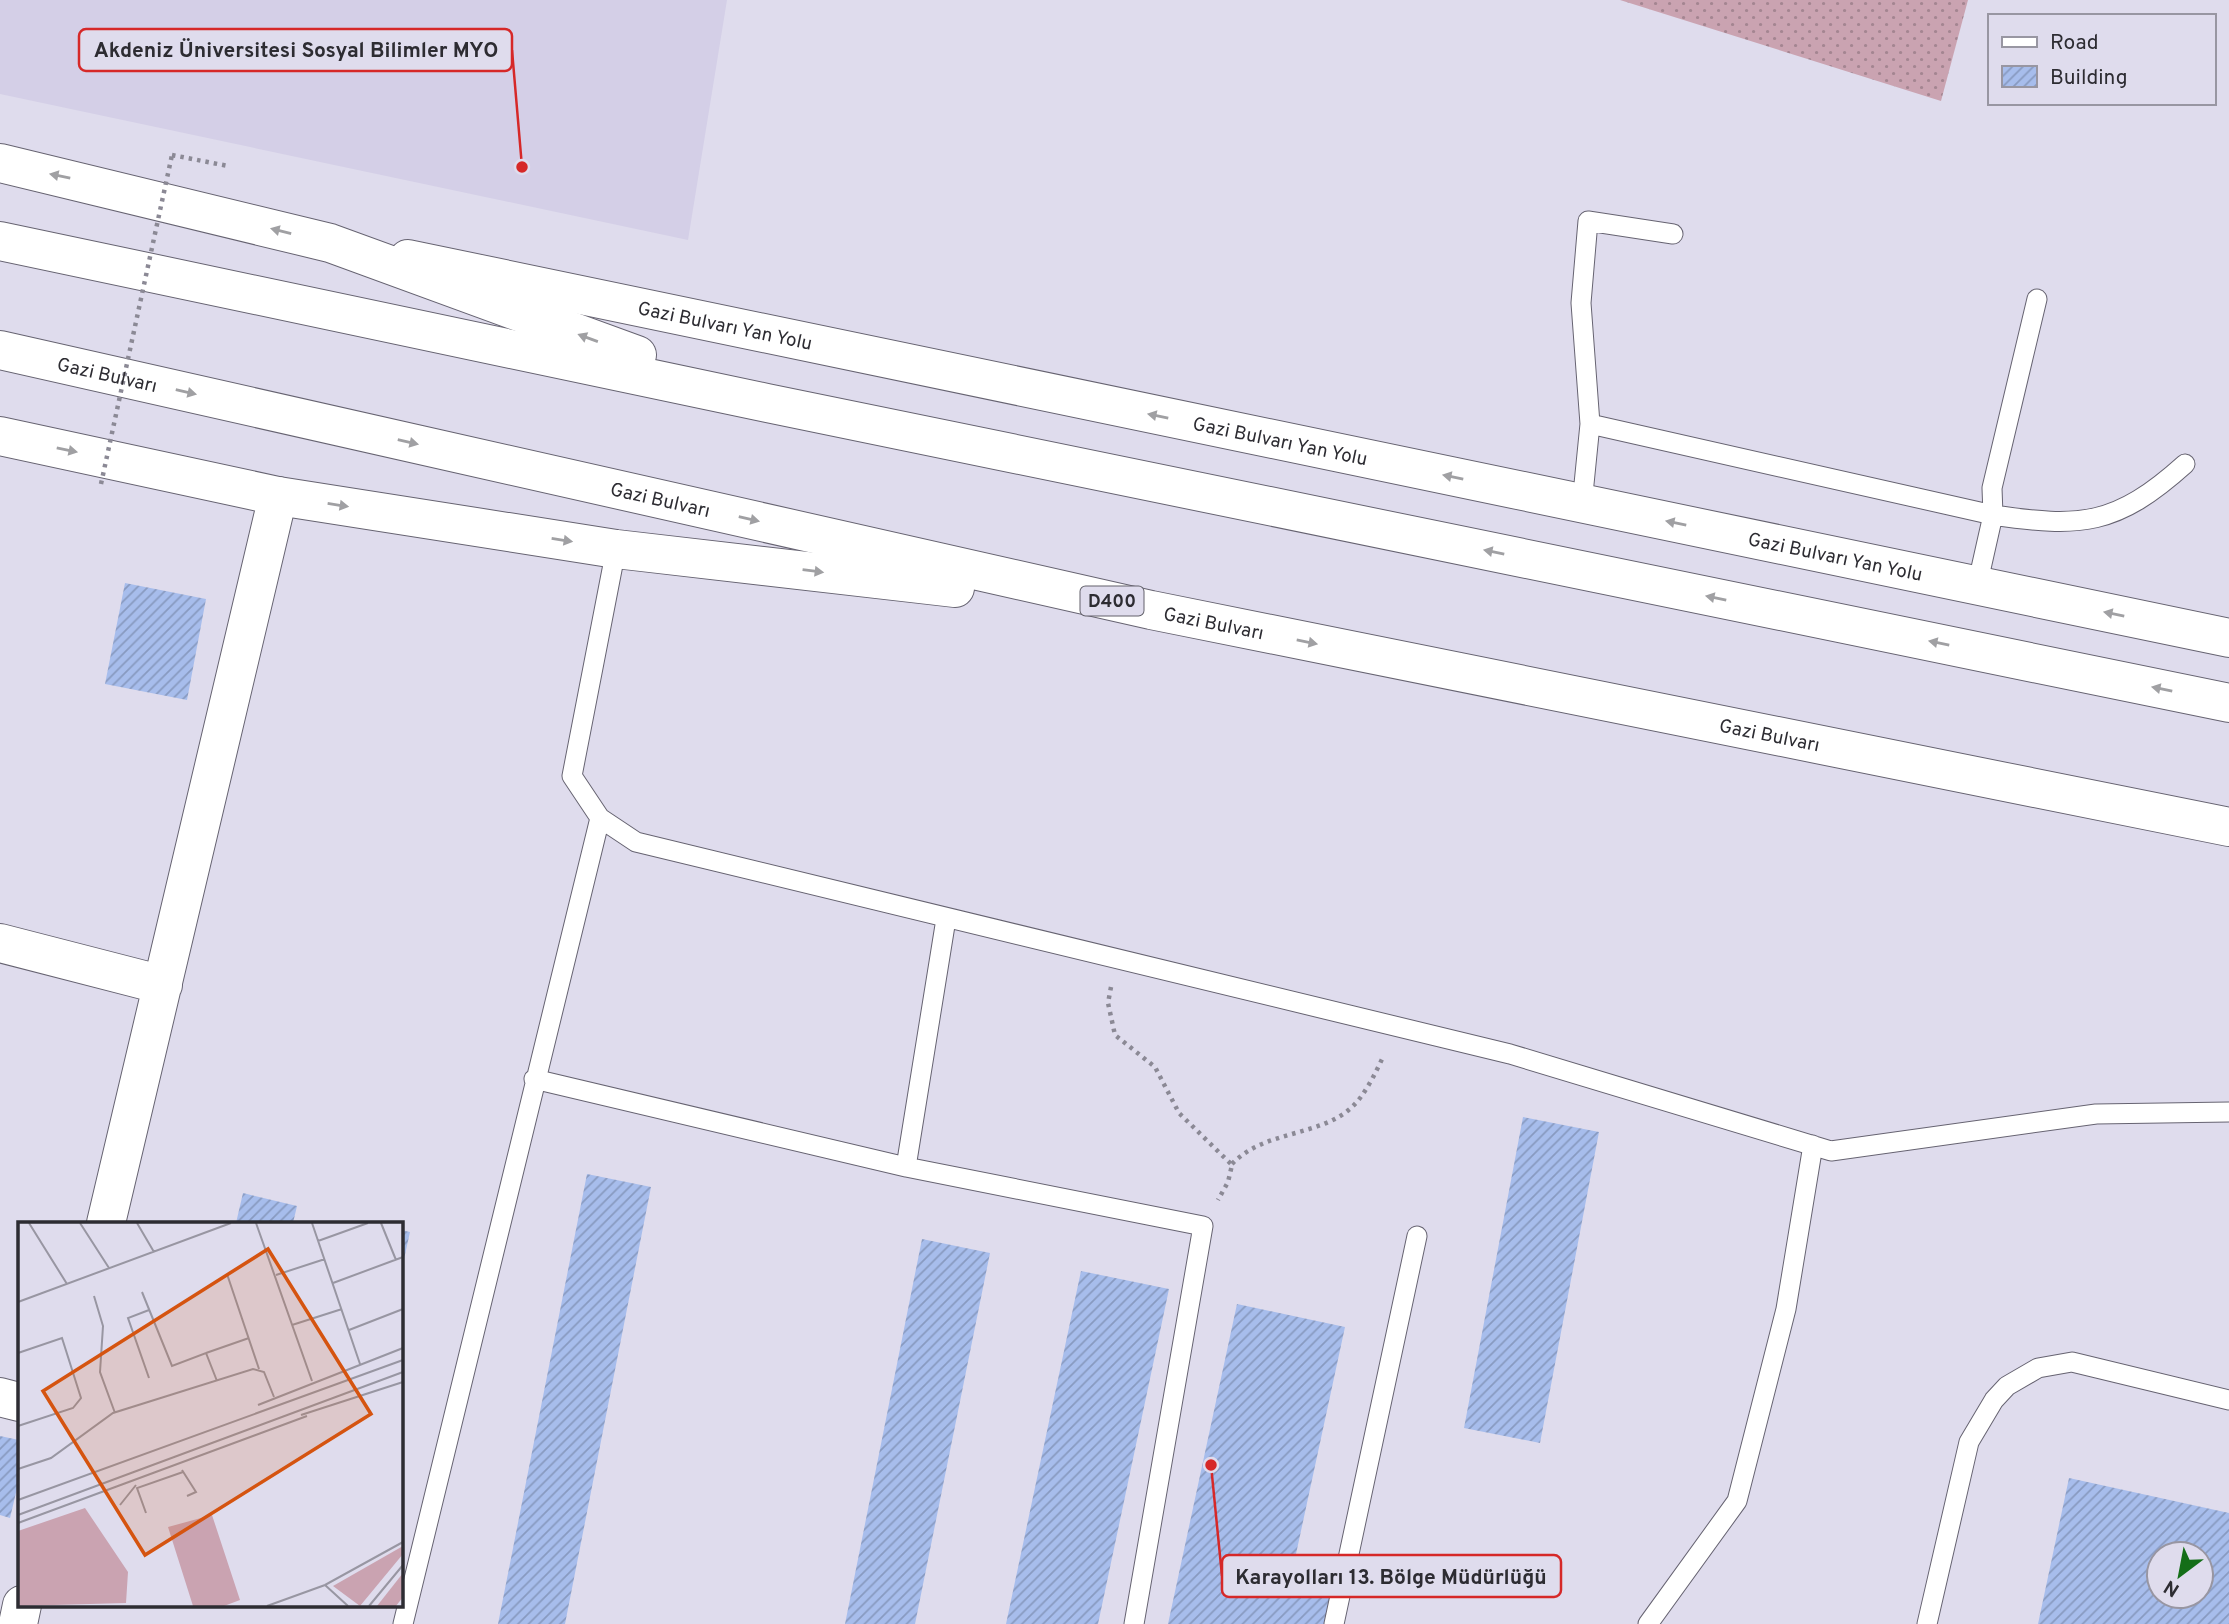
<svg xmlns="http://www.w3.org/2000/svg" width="2229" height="1624" font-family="Overpass,sans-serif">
<defs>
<pattern id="grass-dots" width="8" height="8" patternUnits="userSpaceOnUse" patternTransform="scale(1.75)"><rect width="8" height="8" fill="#caa3b1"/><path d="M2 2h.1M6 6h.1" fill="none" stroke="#a48591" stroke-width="1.8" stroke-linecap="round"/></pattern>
<pattern id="building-hatch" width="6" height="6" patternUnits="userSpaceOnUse" patternTransform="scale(1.75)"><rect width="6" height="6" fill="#a7bdec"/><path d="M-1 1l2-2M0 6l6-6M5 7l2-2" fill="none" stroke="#889ac0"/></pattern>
</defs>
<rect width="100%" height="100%" fill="#dfdced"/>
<path fill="#d4cfe7" d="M0,0H727L688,240L0,94Z"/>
<path fill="url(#grass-dots)" d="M1620,0H1968L1941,101Z"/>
<path fill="url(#building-hatch)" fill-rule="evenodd" d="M125,583L206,599L187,700L105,684Z
M1523,1117L1599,1132L1540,1443L1464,1428Z
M587,1174L651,1187L565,1624H498Z
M243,1193L297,1206L293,1223H236Z
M401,1230L410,1232L402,1268H401Z
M922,1239L990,1253L915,1624H845Z
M1081,1271L1169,1289L1098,1624H1006Z
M1237,1304L1345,1327L1296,1554L1339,1563L1326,1624H1168Z
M0,1436L19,1440V1480L10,1518L0,1515Z
M2069,1478L2229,1513V1624H2038ZM2159,1554H2201V1596H2159Z"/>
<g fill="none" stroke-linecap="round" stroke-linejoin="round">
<defs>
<path id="service" d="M1590,424L1993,515L1992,488L2037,299
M1582,504L1590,424L1581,303L1588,221L1673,234
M616,549L572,776L600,818L636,842L1510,1054L1831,1151L2096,1114L2229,1112
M1977,586L1993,515C2081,528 2116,526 2185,464
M946,919L906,1167L1203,1226L1134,1624
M534,1079L906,1167
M403,1624L600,818
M1334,1624L1417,1236
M1648,1624L1737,1501L1786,1309L1813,1145
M1927,1624L1969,1442L1994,1400L2007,1386L2038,1368L2072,1362L2229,1400"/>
<path id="minor" d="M0,943L163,985
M106,1223L278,496
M0,1397L19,1402
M18,1624L22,1605"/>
<g id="secondary">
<path id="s1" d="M408,259L2229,638"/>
</g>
<g id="trunk">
<path d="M0,163L330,243L637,355"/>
<path d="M0,241L767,403L2229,703"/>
<path id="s2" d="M0,350L1151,610L2229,827"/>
<path d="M0,436L278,496L616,549L955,588"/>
</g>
</defs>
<use href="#service" stroke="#666371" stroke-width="21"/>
<use href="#minor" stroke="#666371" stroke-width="40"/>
<use href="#secondary" stroke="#666371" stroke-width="40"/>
<use href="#trunk" stroke="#666371" stroke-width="40"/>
<path stroke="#8b8995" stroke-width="4.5" stroke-dasharray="3.5 5" stroke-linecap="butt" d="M172,155L228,166
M1111,987L1108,1003L1115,1035L1155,1067L1179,1113L1232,1165L1228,1182L1218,1200
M1232,1164C1264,1130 1320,1137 1352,1107C1365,1095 1376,1072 1383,1057"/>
<use href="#service" stroke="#fff" stroke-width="19"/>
<use href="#minor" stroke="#fff" stroke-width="38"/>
<use href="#secondary" stroke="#fff" stroke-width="38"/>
<use href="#trunk" stroke="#fff" stroke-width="38"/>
<path stroke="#8b8995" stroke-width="4.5" stroke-dasharray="3.5 5" stroke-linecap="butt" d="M101,484L172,155"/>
</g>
<defs><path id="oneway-solid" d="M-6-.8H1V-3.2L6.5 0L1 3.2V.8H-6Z" transform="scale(1.75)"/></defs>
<g fill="#a0a0a3">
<use href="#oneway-solid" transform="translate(60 176) rotate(-168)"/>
<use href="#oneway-solid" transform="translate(281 231) rotate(-166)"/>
<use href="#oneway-solid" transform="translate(588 338) rotate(-160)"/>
<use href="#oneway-solid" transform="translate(186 392) rotate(13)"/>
<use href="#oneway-solid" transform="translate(1158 416) rotate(-168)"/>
<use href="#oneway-solid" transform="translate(408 442) rotate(13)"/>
<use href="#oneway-solid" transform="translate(67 450) rotate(12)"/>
<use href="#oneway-solid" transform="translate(1453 477) rotate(-168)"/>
<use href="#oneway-solid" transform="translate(338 505) rotate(9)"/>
<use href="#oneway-solid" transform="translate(749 519) rotate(13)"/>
<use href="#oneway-solid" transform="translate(1676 523) rotate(-168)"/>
<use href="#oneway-solid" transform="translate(562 540) rotate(9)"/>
<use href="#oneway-solid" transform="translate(1494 552) rotate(-168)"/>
<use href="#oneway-solid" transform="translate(813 571) rotate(7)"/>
<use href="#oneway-solid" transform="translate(1716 598) rotate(-168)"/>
<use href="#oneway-solid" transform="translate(2114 614) rotate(-168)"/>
<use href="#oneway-solid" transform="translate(1307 642) rotate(11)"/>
<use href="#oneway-solid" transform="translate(1939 643) rotate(-168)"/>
<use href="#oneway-solid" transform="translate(2162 689) rotate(-168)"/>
</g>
<g text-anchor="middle" stroke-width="5" stroke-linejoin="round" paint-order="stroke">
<rect fill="#dfdced" stroke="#62616a" stroke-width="2" x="1080.5" y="586.5" width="63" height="29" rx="5"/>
<g font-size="18" font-weight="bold" fill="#2d2c32">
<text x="1112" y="607">D400</text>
</g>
<g font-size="19" fill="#2d2c32" stroke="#dfdced">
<text dy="7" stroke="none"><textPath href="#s1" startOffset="324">Gazi Bulvarı Yan Yolu</textPath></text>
<text dy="7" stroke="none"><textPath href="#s2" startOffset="110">Gazi Bulvarı</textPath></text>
<text dy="7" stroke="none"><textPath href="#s1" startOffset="891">Gazi Bulvarı Yan Yolu</textPath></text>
<text dy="7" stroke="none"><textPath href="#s2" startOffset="677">Gazi Bulvarı</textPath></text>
<text dy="7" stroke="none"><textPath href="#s1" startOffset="1458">Gazi Bulvarı Yan Yolu</textPath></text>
<text dy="7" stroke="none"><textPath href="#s2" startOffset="1244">Gazi Bulvarı</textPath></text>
<text dy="7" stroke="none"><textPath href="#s2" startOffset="1811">Gazi Bulvarı</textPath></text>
</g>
</g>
<g transform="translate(18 1222)">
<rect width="385" height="385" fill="#dfdced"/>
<path d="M67,286L110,350L108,381L0,384V309ZM194,293L222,378L206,384H175L150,305ZM385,324V332L342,384L315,364Z" fill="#caa3b1"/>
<path d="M385,351V375L378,384H359Z" fill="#caa3b1"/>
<path fill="none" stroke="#9896a2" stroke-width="2" d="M11,1L49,62M62,1L91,46M119,1L136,30M238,1L294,159M294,1L342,142M363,1L378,38M300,19L350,1M209,52L241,147M258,53L307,37M315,61L385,35M124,70L154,144L188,131L199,159M76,74L85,104L82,150L97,191M0,80L213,1M131,88L110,96L131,156M274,103L324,87M331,108L385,87M0,131L44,116L63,176L55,186L0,204M188,131L231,116M240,183L385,126M283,193L385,160M0,247L33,236L95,191L235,147L246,150L256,175M164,248L178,270L169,274M0,278L385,138M102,283L118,263M128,291L119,266L165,250M0,293L385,150M0,301L289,194M307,363L330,384M249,384L307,363L385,320M351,384L385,343"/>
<path fill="#d55410" fill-opacity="0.15" stroke="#d55410" stroke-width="3.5" d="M250,27L353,192L127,333L25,169Z"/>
<rect width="385" height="385" fill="none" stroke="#2d2c32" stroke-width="3.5"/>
</g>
<path fill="none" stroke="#d62828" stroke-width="2.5" d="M522 167L512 50M1211 1465L1222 1576"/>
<g fill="#d62828" stroke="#dfdced" stroke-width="2.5">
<circle cx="522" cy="167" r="7"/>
<circle cx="1211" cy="1465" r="7"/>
</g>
<g fill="#dfdced" stroke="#d62828" stroke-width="2.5">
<rect x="79" y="29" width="433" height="42" rx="7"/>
<rect x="1222" y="1555" width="339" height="42" rx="7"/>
</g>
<g font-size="21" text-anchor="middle" font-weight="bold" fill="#2d2c32">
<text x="296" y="57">Akdeniz Üniversitesi Sosyal Bilimler MYO</text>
<text x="1391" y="1584">Karayolları 13. Bölge Müdürlüğü</text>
</g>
<rect x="1988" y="14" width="228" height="91" fill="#dfdced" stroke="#9896a2" stroke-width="2"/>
<rect x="2002" y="37" width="35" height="10" fill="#ffffff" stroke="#9896a2" stroke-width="2"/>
<text x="2050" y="49" font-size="21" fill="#2d2c32">Road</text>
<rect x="2002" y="66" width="35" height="21" fill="url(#building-hatch)" stroke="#9896a2" stroke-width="2"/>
<text x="2050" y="84" font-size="21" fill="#2d2c32">Building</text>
<g transform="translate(2180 1575) rotate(212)"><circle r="33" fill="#dfdced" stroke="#9896a2" stroke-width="2"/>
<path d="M0-5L12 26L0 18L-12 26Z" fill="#146e18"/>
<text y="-10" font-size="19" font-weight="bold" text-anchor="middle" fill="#2d2c32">N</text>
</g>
</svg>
